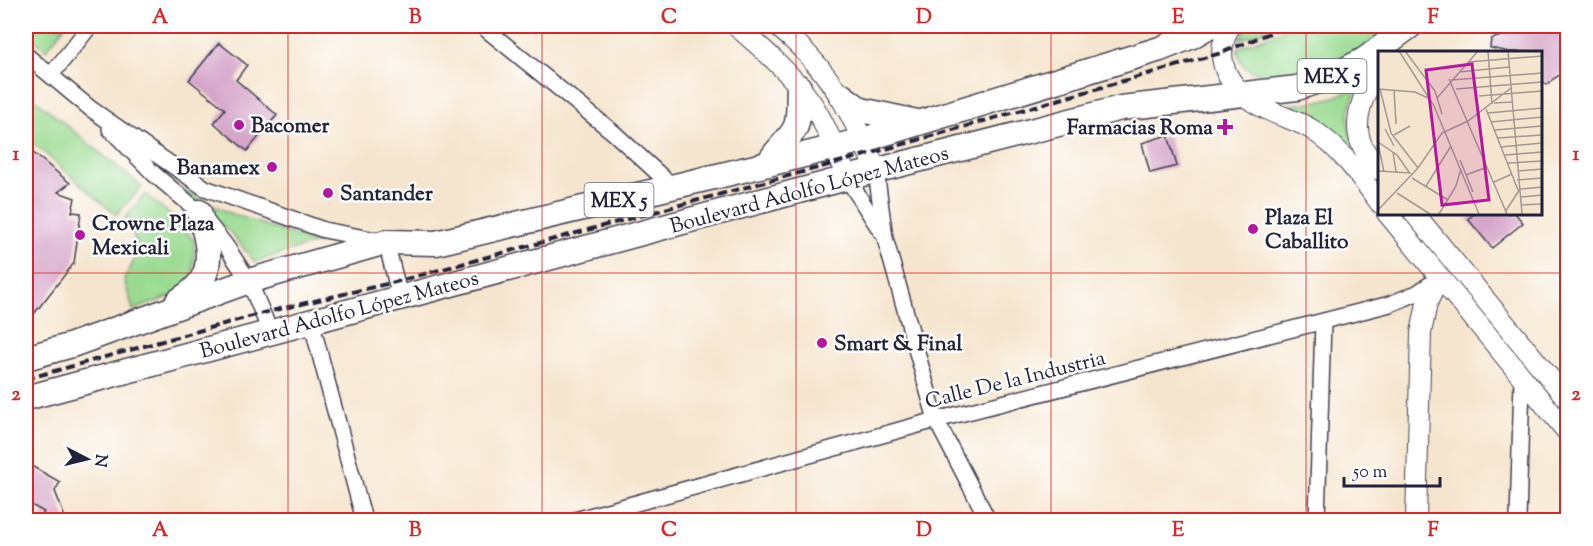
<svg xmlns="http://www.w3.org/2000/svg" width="1593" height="546" font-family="'Sorts Mill Goudy',serif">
<rect width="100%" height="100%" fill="#fff"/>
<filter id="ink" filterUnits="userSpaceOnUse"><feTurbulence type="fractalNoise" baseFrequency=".0167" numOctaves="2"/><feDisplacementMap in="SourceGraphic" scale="12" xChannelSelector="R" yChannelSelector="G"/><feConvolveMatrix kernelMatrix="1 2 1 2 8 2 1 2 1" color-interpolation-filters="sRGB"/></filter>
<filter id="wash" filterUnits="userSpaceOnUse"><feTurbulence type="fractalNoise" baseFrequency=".008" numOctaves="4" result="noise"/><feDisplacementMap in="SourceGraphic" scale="24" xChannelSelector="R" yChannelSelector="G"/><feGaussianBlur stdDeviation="1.35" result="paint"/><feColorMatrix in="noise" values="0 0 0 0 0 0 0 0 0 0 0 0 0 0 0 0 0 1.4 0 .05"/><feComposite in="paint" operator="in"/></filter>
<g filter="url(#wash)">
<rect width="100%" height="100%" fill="#f6e5ce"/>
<path fill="#9ada90" stroke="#5e7e66" stroke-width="1.5" d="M26,26H65L46,50L26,32Z
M1248,26H1276L1239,40Z
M1293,26H1393C1381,35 1369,47 1356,55C1332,70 1238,97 1238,48Z
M1359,85C1337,128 1352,146 1380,180V185L1334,134L1317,120L1291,105C1314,102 1339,99 1359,85Z
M26,92L142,187L116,215L26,137Z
M178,187L227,212L302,238L321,241L255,262L231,233Z
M145,194L167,212L194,240L193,288L133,310L124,279C140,255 141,243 125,218Z"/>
<g id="blocks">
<path fill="#d6a5ca" d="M1507,26H1568V70L1553,79L1547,85L1540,79V52H1510L1490,48L1491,39L1501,36Z
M219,43L247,65L236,80L277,115L247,151L214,123L225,109L189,80Z
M1168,135L1177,166L1150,173L1142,143Z
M26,147L70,183L58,192L75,198L72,212L81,213L74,263L26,324V249L30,213L26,212Z
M1475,213H1515L1523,223L1492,248L1468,219Z
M26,463L60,482L55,491L66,520H39L44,512L26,502Z"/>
</g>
</g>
<g filter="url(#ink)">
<use href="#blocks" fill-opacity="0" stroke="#423f51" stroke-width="1.5"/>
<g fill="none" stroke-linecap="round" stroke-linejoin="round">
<defs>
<path id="minor" d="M482,26L614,133L672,186
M26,55L91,109L205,188L324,230L386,242L400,297
M51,75L90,26
M110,129L154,174L199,212L226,246L249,281L270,331
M876,171L885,238L936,420L988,520
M847,178L882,233
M311,321L364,520
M575,520L936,420L1390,304L1417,293L1438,279
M1317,520L1323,322
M1518,520L1522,380"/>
<path id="tertiary" d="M736,26C763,49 790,72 811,102C826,125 837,153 847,178
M777,26C829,68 851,110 876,171
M1230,26C1209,63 1233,94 1268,110C1282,117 1298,121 1311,129C1340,147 1360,176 1380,203
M1380,66C1365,90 1348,124 1365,151C1369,158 1375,164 1380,170
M1387,213L1568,433
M1414,213L1568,400
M1416,520L1421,333L1427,303L1439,278"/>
<path id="primary" d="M841,95L861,110L917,122
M768,164C775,150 790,140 796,126C800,114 798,99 799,87
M178,301C184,297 192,292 197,286C216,267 206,234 199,212
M26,358L72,345L249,281L386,242L436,243L768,164L863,140L1160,49L1190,37L1209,26
M26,398L847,178L1121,108L1297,88L1333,76L1364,60L1410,26"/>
</defs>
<use href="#minor" stroke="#423f51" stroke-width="18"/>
<use href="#tertiary" stroke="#423f51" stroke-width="22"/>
<use href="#primary" stroke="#423f51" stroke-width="27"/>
<use href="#minor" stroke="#fff" stroke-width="15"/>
<use href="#tertiary" stroke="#fff" stroke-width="20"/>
<use href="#primary" stroke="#fff" stroke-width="24"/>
<path stroke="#22223b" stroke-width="4" stroke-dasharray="9 4.5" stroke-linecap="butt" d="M26,379L263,313L395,282L869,154L1221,53L1287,26"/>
</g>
</g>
<path fill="none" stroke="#d62828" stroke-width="1.5" stroke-opacity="0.55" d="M288,26V520M542,26V520M796,26V520M1051,26V520M1306,26V520M26,273H1568"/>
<g fill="#b5179e" stroke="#fff" stroke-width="2">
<circle cx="239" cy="125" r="6"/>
<path d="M1222 118h6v6h6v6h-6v6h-6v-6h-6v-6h6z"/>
<circle cx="272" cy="167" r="6"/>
<circle cx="328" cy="193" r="6"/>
<circle cx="1253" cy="229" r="6"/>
<circle cx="80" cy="235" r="6"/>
<circle cx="822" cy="343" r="6"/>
</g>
<g text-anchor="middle" stroke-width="5" stroke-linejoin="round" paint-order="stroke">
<g fill="#fff" stroke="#646476" stroke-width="1.5">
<rect x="1297.5" y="59" width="69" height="34" rx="4.5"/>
<rect x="584.5" y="183" width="69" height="34" rx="4.5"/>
</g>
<g font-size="20" font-weight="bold" fill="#22223b">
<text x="1332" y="83">MEX 5</text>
<text x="619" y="207">MEX 5</text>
</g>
<g font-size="21" font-weight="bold" fill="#22223b" stroke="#fff" text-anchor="start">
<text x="251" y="132">Bacomer</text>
<text x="1213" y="134" text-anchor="end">Farmacias Roma</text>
<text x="260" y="174" text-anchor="end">Banamex</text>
<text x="340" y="200">Santander</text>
<text x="1265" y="224">Plaza El<tspan x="1265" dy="24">Caballito</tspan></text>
<text x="92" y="230">Crowne Plaza<tspan x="92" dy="24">Mexicali</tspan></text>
<text x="834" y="350">Smart &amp; Final</text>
</g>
<g font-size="21" fill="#22223b" stroke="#fff">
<text transform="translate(809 189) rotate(-15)" y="7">Boulevard Adolfo López Mateos</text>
<text transform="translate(339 314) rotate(-15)" y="7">Boulevard Adolfo López Mateos</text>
<text transform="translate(1015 379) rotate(-14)" y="7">Calle De la Industria</text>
</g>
</g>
<g transform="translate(1378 51)">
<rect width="164" height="164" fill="#f6e5ce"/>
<path fill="none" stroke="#a19793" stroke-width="1.5" d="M21,0L56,55L101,163M27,0L57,40L64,63M110,0L114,53M130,0L144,163M90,11L164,5M81,21L131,16M71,28L129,163M73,29L164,22M0,38L37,41L50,47M2,38L13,82L40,117M78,38L164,31M16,39L18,73V67M101,45L164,40M59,47L100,0M116,52L134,51M108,58L140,139M110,62L164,57M113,71L164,66M7,78L16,95M117,79L164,75M16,84L32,75M120,87L164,84M0,91L19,104L31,121M0,92L6,121M123,96L164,92M15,101L18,121M127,104L164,101M82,109L95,141M130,112L164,110M0,120L33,122M140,120L164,118M88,124L109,116M34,127L70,149M139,129L164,127M116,131L134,123M48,135L73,95M142,138L164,136M19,142L52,163M142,146L164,144M143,154L164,153M0,159L40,117L64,82L90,70L133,37M127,161L142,138M61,163L78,135L83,118"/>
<path fill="#b5179e" fill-opacity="0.15" stroke="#b5179e" stroke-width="3" d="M94,13L111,149L64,154L48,19Z"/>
<rect width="164" height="164" fill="none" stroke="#22223b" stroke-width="3"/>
</g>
<rect width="1593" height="546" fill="none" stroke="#fff" stroke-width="66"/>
<g transform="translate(87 459) rotate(97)" stroke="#ffffff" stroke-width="4.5" paint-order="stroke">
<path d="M0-4.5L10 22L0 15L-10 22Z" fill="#22223b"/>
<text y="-9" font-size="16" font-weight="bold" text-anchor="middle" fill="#22223b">N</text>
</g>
<path d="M1344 477v9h96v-9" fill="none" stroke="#22223b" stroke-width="3"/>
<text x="1353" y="477" font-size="18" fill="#22223b" stroke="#ffffff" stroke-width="4.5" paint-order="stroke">50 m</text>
<rect x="33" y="33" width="1527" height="480" fill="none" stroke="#d62828" stroke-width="2"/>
<g font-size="20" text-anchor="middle" font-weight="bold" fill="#d62828">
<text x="160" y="23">A</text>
<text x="415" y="23">B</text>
<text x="669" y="23">C</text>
<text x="924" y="23">D</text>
<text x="1178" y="23">E</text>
<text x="1433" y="23">F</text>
<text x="16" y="160">1</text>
<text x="1576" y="160">1</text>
<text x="16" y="400">2</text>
<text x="1576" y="400">2</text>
<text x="160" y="536">A</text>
<text x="415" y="536">B</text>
<text x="669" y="536">C</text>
<text x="924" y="536">D</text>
<text x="1178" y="536">E</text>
<text x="1433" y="536">F</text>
</g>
</svg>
